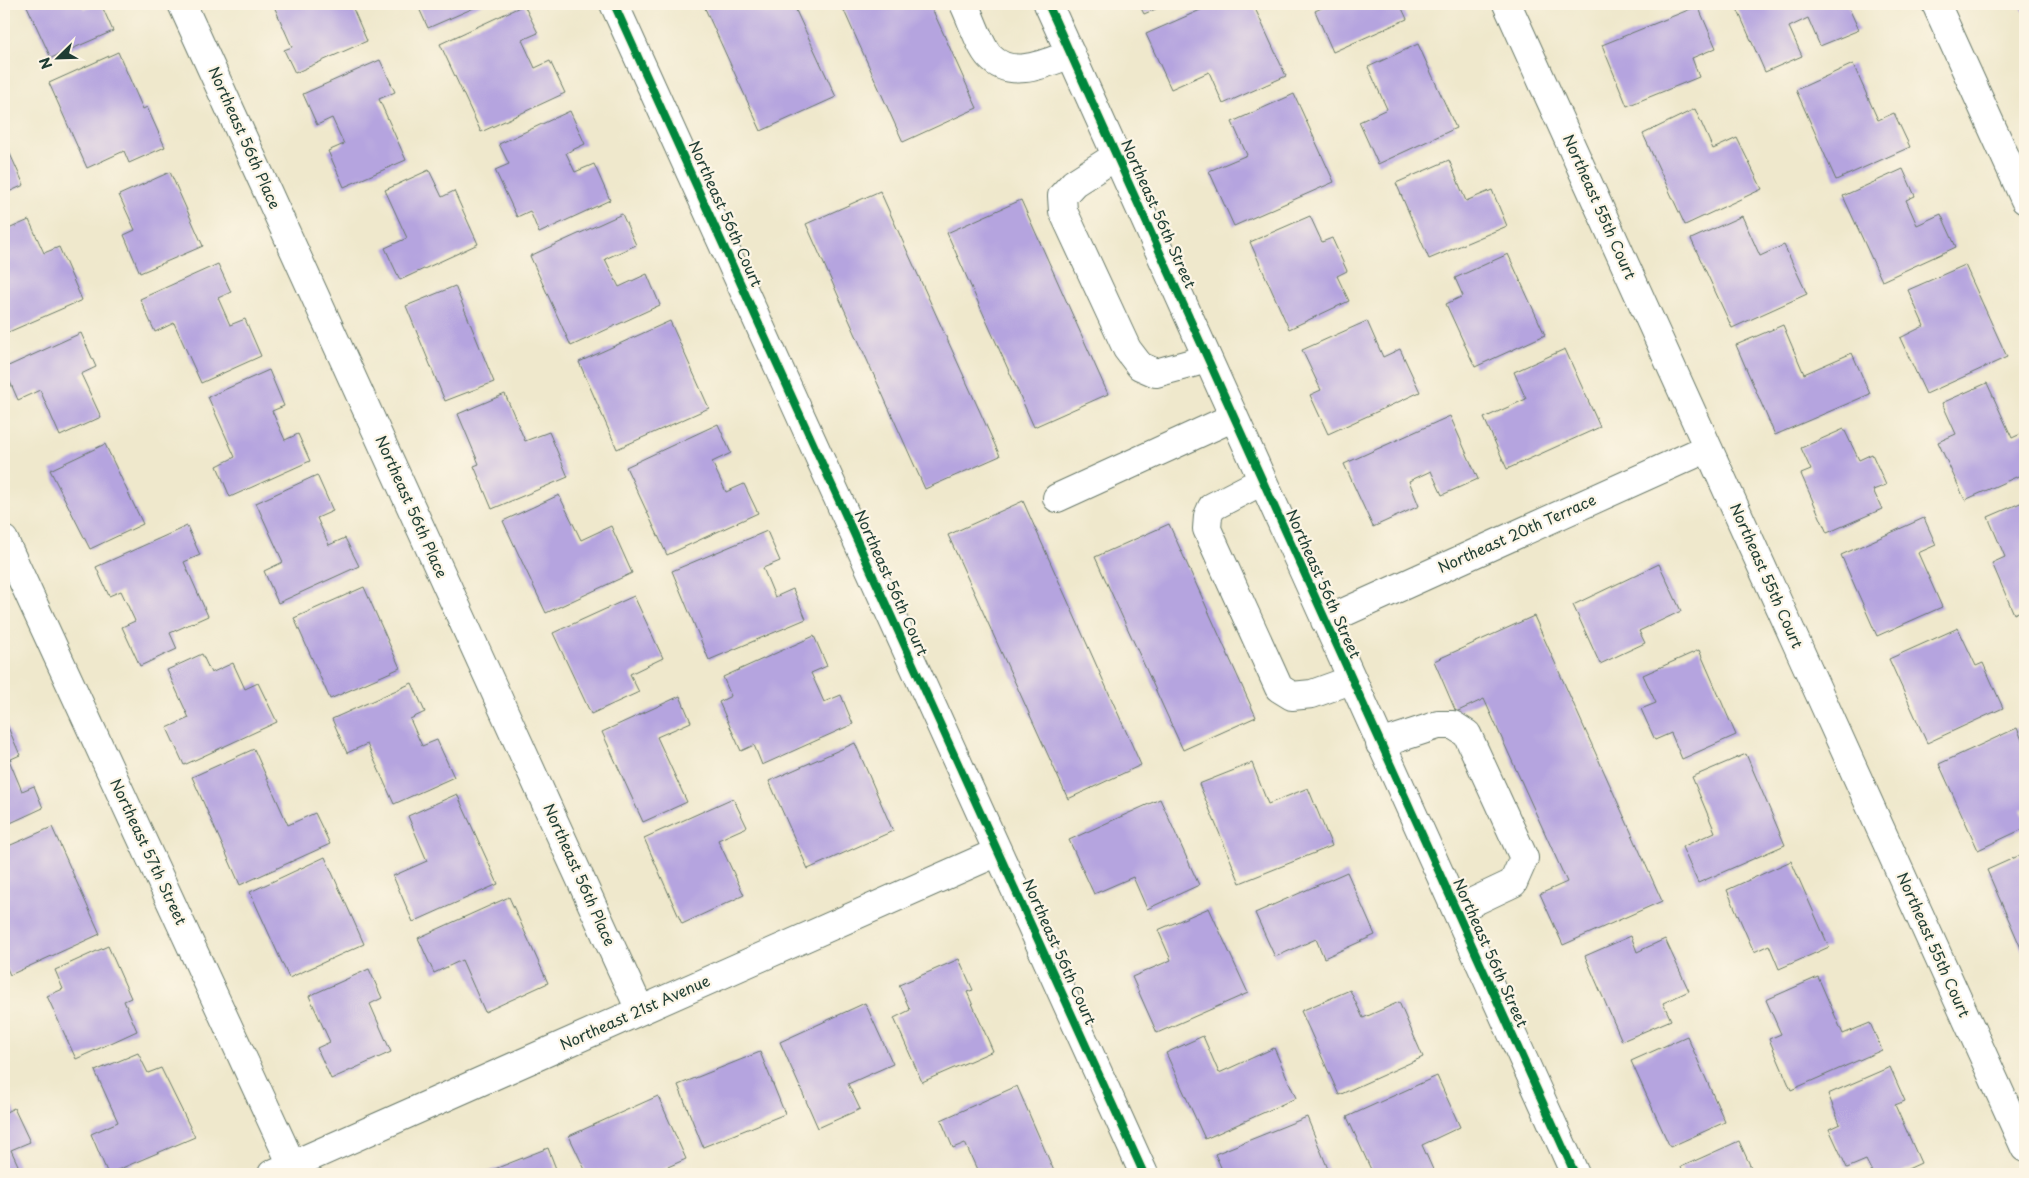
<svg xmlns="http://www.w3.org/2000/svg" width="2029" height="1178" font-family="'Playpen Sans',sans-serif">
<rect width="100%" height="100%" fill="#fcf5e5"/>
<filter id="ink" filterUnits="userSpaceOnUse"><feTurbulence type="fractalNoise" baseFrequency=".02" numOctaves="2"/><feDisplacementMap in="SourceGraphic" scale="10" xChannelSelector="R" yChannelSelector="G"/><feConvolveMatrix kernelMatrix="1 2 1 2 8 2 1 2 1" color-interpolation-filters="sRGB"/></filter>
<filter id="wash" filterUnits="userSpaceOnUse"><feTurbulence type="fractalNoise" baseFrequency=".0096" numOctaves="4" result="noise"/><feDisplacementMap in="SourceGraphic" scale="20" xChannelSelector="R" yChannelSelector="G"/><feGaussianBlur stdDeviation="1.12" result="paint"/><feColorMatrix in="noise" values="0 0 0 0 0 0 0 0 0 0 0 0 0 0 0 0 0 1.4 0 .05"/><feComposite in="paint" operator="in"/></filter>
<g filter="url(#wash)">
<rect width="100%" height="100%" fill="#efe8cc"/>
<g id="blocks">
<path fill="#b5a4df" d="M26,4H82L84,9L101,4L113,31L51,58Z
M273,4H351L367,41L295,73L284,50L292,47Z
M417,4H483L428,28Z
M703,4H793L836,97L761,131Z
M841,4H930L977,108L903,142Z
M1139,4H1167L1144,14Z
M1214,4H1253L1286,76L1223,104L1209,72L1171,89L1146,34Z
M1330,4H1400L1407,19L1333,52L1315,11Z
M1735,4H1847L1859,30L1820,46L1808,18L1789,27L1802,56L1765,72Z
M2020,4H2025V15Z
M524,5L538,33L522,40L535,68L550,61L565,93L481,132L440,44Z
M1698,6L1716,48L1692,58L1699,77L1627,106L1602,45Z
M1418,44L1456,128L1378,164L1359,122L1387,109L1368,67Z
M118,52L143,109L147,107L165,147L129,163L124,151L87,168L49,83Z
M380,60L395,92L379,99L406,160L344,187L328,151L344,144L332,118L317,125L303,94Z
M1853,64L1878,120L1894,113L1910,147L1836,180L1796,90Z
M1294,94L1334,182L1234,226L1209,171L1247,155L1232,122Z
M1695,109L1713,149L1737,138L1762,189L1685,225L1643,134Z
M570,111L585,144L566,153L575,172L594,164L610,200L539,233L530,211L517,217L495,170L509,164L499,144Z
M6,145L24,185L4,194V146Z
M1449,160L1466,201L1492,190L1507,226L1429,259L1396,183Z
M1903,169L1915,196L1906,200L1917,225L1941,214L1956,247L1882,281L1843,196Z
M429,170L442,197L454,191L478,244L400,280L385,248L407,238L385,190Z
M170,172L203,246L140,273L124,235L135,230L119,195Z
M880,191L1000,456L925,489L806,224Z
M1021,200L1108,394L1034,427L947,233Z
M622,214L636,245L605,259L619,287L647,274L660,305L571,346L530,256Z
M1310,216L1322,242L1332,238L1347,271L1337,276L1349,301L1289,329L1250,242Z
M1742,216L1760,256L1784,245L1807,294L1732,328L1691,239Z
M29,220L44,253L59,247L82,300L4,334V231Z
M1508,254L1545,335L1475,367L1446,304L1463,296L1455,278Z
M218,264L231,292L218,298L230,325L245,319L261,356L201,383L174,323L155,332L140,299Z
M1965,265L2007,357L1926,394L1900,338L1924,326L1908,290Z
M455,286L494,382L445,401L406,306Z
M670,321L709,408L617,449L579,362Z
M1367,321L1383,357L1400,349L1420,392L1328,434L1310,395L1321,390L1302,350Z
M1783,325L1804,374L1852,353L1870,394L1775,435L1736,345Z
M81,333L96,367L81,374L101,417L60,436L40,390L18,400L4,368Z
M1565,349L1600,427L1507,469L1484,418L1526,399L1514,372Z
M269,370L284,406L272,411L285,440L298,434L310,461L230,497L217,466L235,457L208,397Z
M1987,383L2012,438L2025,432V473L1965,500L1938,442L1956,434L1942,403Z
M505,394L525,441L549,432L568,477L492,509L474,466L479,464L458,414Z
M1450,416L1478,479L1442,495L1431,471L1409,481L1419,506L1373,527L1344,464Z
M718,424L731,453L712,462L726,492L744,484L758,513L667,555L626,467Z
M1844,429L1859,460L1872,454L1886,485L1873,490L1882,509L1827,533L1801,474L1811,470L1801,448Z
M105,444L143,524L90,549L50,470Z
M317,475L333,511L317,518L329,545L345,538L359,566L278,603L264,571L283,562L256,503Z
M559,495L581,540L611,526L632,573L546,613L503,521Z
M1023,501L1141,765L1068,799L948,535Z
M2025,501V609L2014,614L1992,563L2005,557L1988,517Z
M1924,518L1936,545L1918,553L1942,607L1877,636L1841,555Z
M1169,524L1256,717L1183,750L1095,557Z
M187,526L200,555L184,562L208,616L170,633L177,649L140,666L122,627L135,621L121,591L109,596L96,567Z
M767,531L780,561L763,568L775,597L793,589L806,619L709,660L672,571Z
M1659,564L1681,611L1639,631L1645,643L1600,664L1573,605Z
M364,587L400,668L330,699L294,618Z
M634,596L663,658L630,674L639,692L591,714L553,633Z
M1534,616L1662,901L1563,945L1540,894L1567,882L1484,699L1456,712L1434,661Z
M1958,628L1976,666L1983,663L2003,708L1927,743L1889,659Z
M814,636L827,666L811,673L824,702L841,695L853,724L762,765L754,745L741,751L719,702L731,696L723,677Z
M1699,650L1736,735L1682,759L1671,733L1655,740L1641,709L1656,703L1643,675Z
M202,654L211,673L233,663L245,689L258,683L277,722L184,765L167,728L189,718L167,670Z
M412,683L425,712L410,719L422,746L437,740L454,777L394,804L367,744L347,753L332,719Z
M680,696L691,722L657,737L687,802L643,822L602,732Z
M7,725L20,755L9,760L22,791L34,786L43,808L4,826V726Z
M2017,728L2025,747V808L2021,810L2025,818V828L1978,850L1939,764Z
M855,743L893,831L808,869L769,781Z
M254,749L288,825L315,813L330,844L240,885L192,777Z
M1746,754L1785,845L1698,883L1682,847L1715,832L1692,777Z
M1252,763L1268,804L1308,788L1332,846L1240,883L1199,784Z
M457,794L498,884L413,922L393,876L427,861L408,816Z
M733,798L747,827L718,840L744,895L682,924L644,838Z
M1160,799L1199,885L1147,909L1133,877L1094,894L1069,840Z
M52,827L100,934L10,975L4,962V848Z
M2025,853V954L2024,955L1987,870Z
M325,857L364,944L289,978L250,892Z
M1791,861L1829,947L1779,969L1769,945L1754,952L1727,890Z
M1347,872L1375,935L1324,958L1316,939L1275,957L1255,913Z
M509,897L548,983L485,1012L462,960L434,973L418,938Z
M1209,908L1248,993L1157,1033L1132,977L1171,960L1158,930Z
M1631,936L1637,952L1665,939L1689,991L1663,1003L1671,1020L1622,1041L1585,956Z
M108,946L131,998L124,1001L137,1031L76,1059L47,996L63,989L55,970Z
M959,959L973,990L967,992L993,1051L922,1082L894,1018L910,1010L899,985Z
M369,969L382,998L370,1004L391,1052L331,1079L317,1048L330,1042L309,996Z
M1818,977L1843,1034L1870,1023L1882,1050L1791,1090L1769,1039L1781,1034L1766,1000Z
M1350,990L1363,1018L1399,1002L1423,1057L1339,1095L1301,1011Z
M865,1003L893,1064L848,1084L860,1109L818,1128L780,1042Z
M1203,1036L1219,1073L1274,1048L1296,1098L1205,1139L1166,1053Z
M1687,1036L1725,1122L1670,1147L1631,1061Z
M760,1052L785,1114L703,1147L678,1085Z
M138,1053L148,1073L161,1068L195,1137L108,1174L91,1134L118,1122L95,1071Z
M1890,1067L1905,1101L1895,1105L1921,1163L1897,1174H1873L1866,1160L1847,1168L1829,1129L1840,1124L1828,1094Z
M1437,1076L1460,1127L1422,1145L1435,1174H1373L1347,1117Z
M1017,1086L1054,1171L1046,1174H994L993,1171L979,1174L965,1143L953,1148L941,1120Z
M658,1096L686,1159L652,1174H587L569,1136Z
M14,1108L30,1142L11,1150L22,1174H4V1113Z
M1307,1117L1330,1174H1224L1215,1154Z
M1739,1141L1754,1174H1684L1681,1167Z
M548,1148L558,1174H482Z"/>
</g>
</g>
<g filter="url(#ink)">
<use href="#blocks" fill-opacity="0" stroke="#687969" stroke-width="1"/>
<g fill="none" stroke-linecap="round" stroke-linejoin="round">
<defs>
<path id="minor" d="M182,4L640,1010
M614,4L1144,1174
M964,4C971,18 980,47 990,57C1012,80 1046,63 1071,54
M1048,4L1575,1174
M1507,4L2025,1148
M1936,4L2025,200
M1116,156L1074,183L1062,196L1063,211L1127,349L1140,366L1156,373L1207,359
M1262,481L1212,507L1208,516L1207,529L1279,688L1292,696L1312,694L1351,680
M1057,498L1234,417
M4,540L292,1165
M1325,621L1708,448
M1380,744L1438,725H1453L1467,734L1524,858L1513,883L1456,910
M272,1174L998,852"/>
</defs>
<use href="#minor" stroke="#687969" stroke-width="30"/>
<use href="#minor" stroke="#fff" stroke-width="28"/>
<defs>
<path id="cycleway" d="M614,4L1144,1174
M1048,4L1575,1174"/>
</defs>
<use href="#cycleway" stroke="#fcf5e5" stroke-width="11"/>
<use href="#cycleway" stroke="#00873e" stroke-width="8"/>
</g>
</g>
<g text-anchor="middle" stroke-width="4.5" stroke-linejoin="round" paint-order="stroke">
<g font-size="15" fill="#1f3d34" stroke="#fcf5e5">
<text transform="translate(244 138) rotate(66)" y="5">Northeast 56th Place</text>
<text transform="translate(1599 207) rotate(66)" y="5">Northeast 55th Court</text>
<text transform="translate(725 214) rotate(66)" y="5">Northeast 56th Court</text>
<text transform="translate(1158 214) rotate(66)" y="5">Northeast 56th Street</text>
<text transform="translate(411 507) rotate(66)" y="5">Northeast 56th Place</text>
<text transform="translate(1517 534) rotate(-24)" y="5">Northeast 20th Terrace</text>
<text transform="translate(1766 576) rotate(66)" y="5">Northeast 55th Court</text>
<text transform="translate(891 583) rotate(66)" y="5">Northeast 56th Court</text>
<text transform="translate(1323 584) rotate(66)" y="5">Northeast 56th Street</text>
<text transform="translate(148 852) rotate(65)" y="5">Northeast 57th Street</text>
<text transform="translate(579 875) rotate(66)" y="5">Northeast 56th Place</text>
<text transform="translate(1933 945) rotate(66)" y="5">Northeast 55th Court</text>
<text transform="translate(1059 952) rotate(66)" y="5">Northeast 56th Court</text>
<text transform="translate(1490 953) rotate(66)" y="5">Northeast 56th Street</text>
<text transform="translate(635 1013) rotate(-24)" y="5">Northeast 21st Avenue</text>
</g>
</g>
<rect width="2029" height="1178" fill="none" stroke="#fcf5e5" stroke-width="20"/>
<g transform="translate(58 58) rotate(247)" stroke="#fcf5e5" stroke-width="4" paint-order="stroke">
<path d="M0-4L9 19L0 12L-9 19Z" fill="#1f3d34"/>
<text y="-8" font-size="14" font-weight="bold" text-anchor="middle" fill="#1f3d34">N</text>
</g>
</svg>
